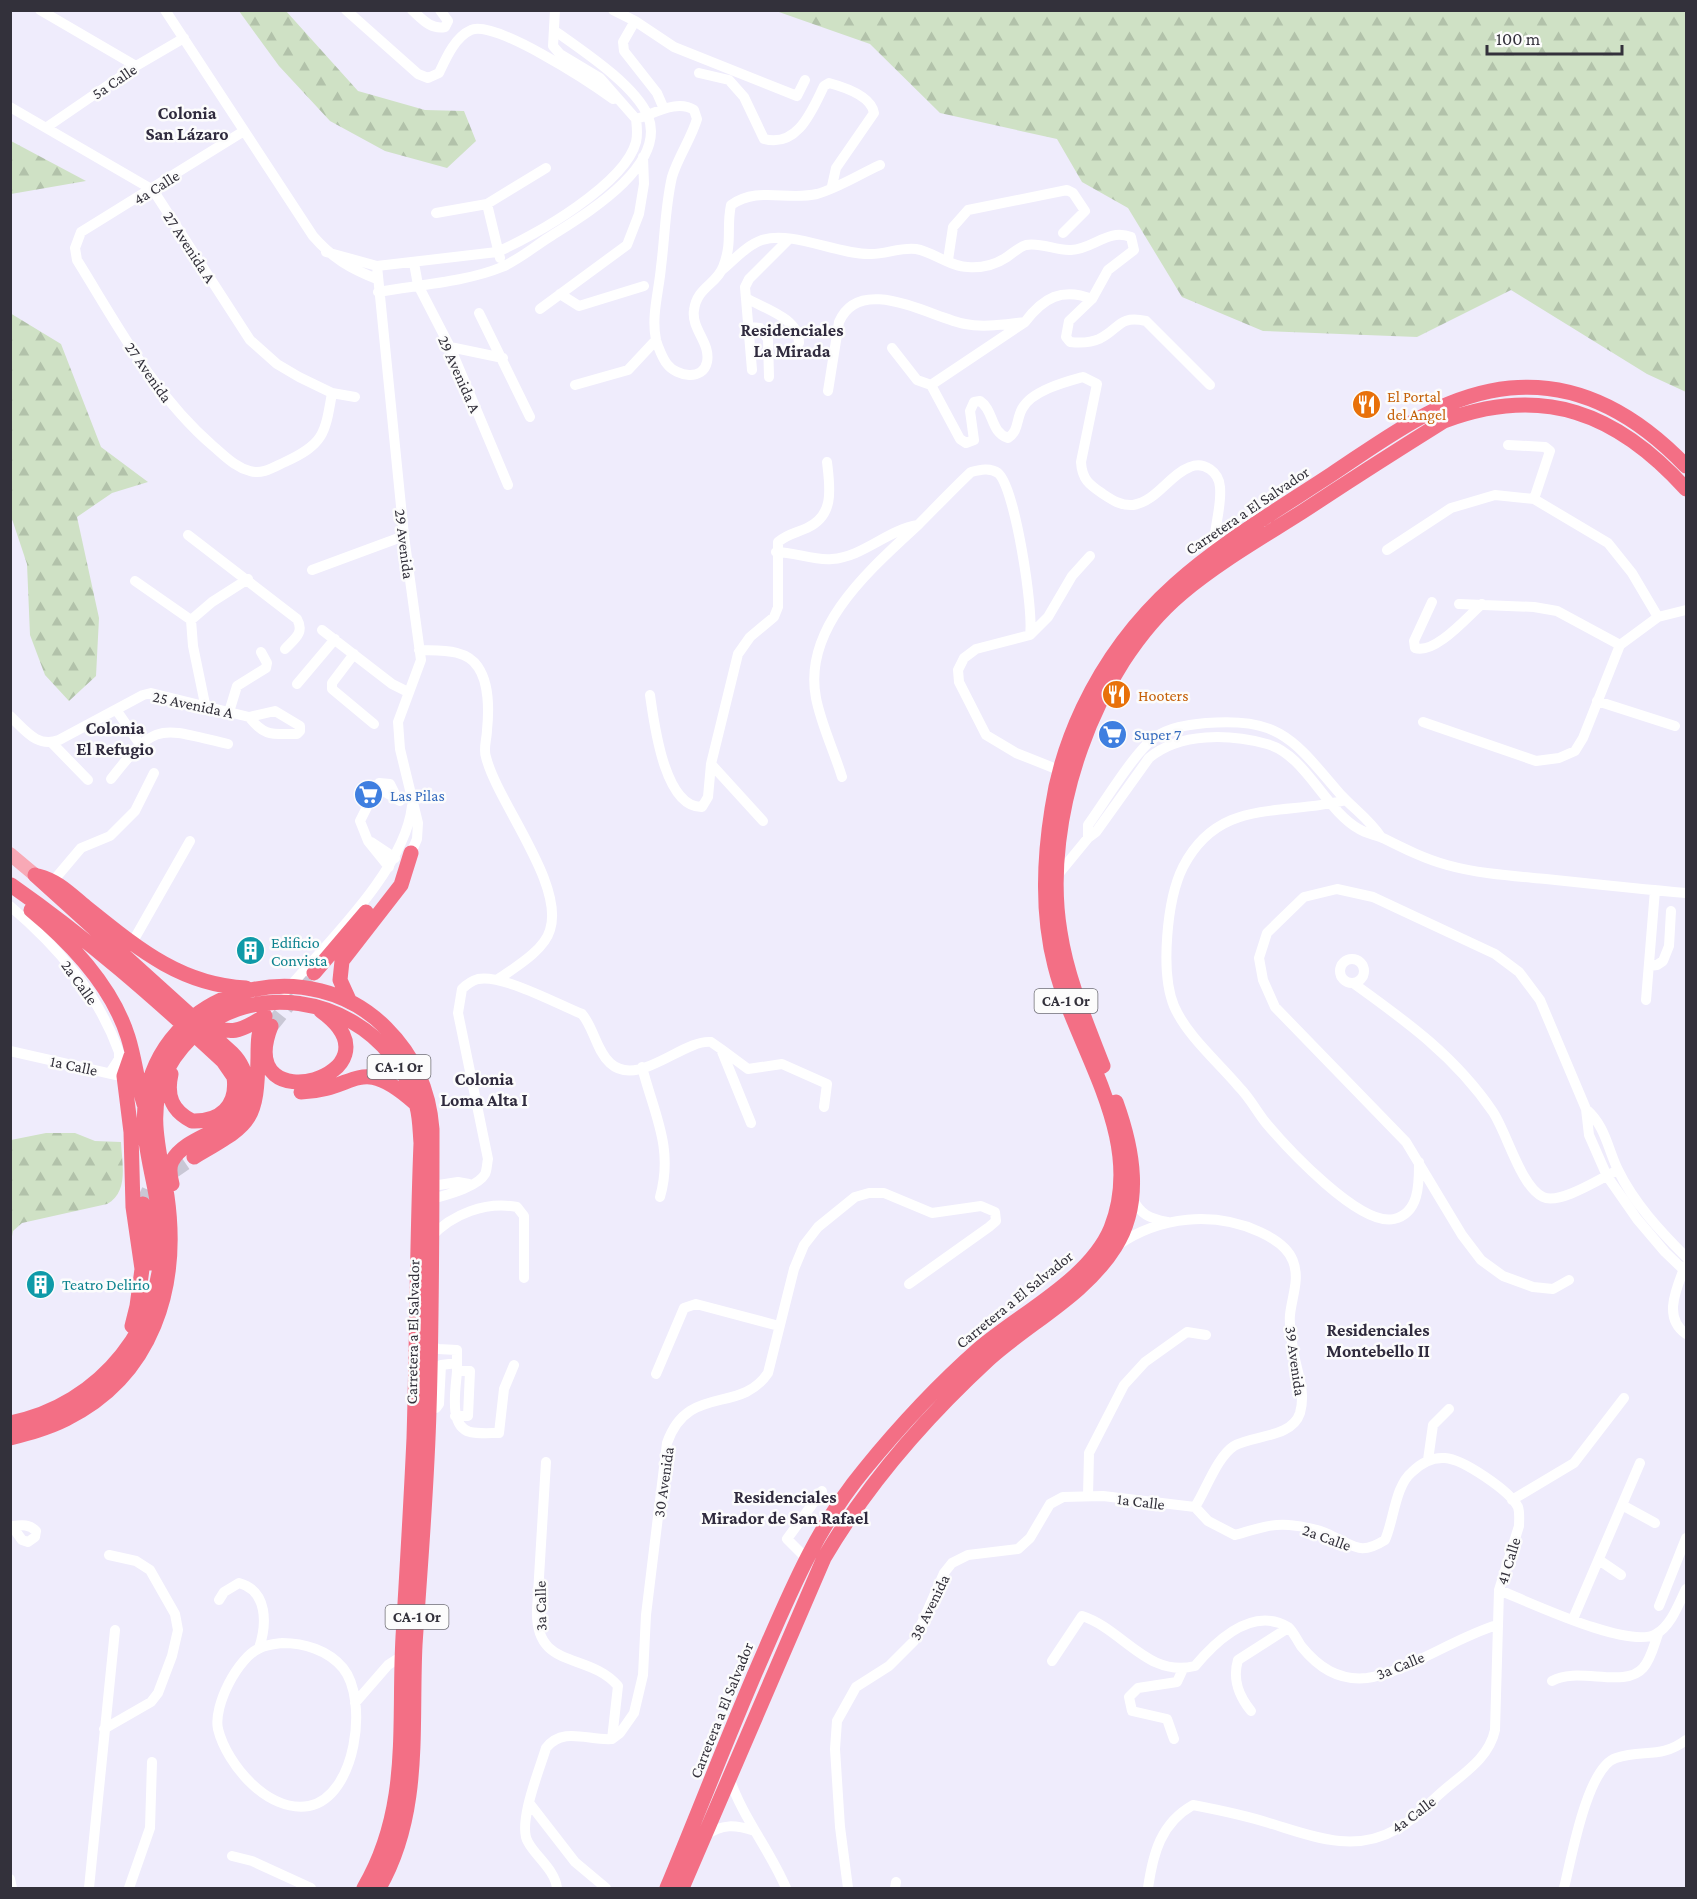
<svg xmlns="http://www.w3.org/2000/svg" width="1697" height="1899" font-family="'Crimson Pro',serif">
<defs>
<pattern id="forest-firs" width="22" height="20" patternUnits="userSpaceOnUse" patternTransform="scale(1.5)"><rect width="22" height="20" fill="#cfe1c5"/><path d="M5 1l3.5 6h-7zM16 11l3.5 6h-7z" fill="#b2c2aa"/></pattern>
</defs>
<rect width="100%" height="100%" fill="#efecfc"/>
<path fill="url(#forest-firs)" d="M239,11H286L358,91L425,110L464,111L476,141L447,168L385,151L330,121L279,66Z
M776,11H1686V392L1647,374L1511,290L1417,337L1263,331L1182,297L1128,208L1082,182L1057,139L940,113L870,44Z
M11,141L86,181L11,194Z
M10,313L61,344L101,447L148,482L112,493L77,517L99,618L96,676L69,701L45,675L30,635L27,564L11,516Z
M46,1133H75L95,1141L121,1142C122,1164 129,1192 107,1204L22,1223L13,1231L11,1242V1140Z"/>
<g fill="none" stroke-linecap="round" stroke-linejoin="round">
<path stroke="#c9c7d5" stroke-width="15" stroke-dasharray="15 8" stroke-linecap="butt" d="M271,1026L314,973
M143,1204L151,1186L194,1157"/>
<path stroke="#fff" stroke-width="10" d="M40,10L136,66
M165,10L313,236C332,258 351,269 377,279
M346,10L418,74L428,78L439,73C446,58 455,37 471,30C494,19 591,83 613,99
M412,10C422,19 431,30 445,27L448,21L440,10
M613,10L635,21L674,47L797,96L805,80
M635,21L623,42L624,51L657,93L664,109
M699,73L729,80L744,97L764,139C798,148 812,110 824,86L829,83C844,87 871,96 874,113L836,168L832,186
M10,107L153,190L250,340L277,364L299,377L332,393L355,397
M636,119C654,114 677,99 694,110L697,119C691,139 678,157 672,177C665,207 665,237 661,267C659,291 651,316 656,340C658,347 663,359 667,364C677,377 703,381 707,362C711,343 691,329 694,310C697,287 717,284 723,267C733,242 726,228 731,205C758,186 786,201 817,194C838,188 860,174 880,165
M47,127L136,66L184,38
M244,131L81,232L75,248L77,260C118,326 154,395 213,446C225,456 235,467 250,471C262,475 274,467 285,462C324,444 325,434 332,393
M487,204L500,258
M436,213L487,204L546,168
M326,252L377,266L497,252C535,236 625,184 636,142C638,134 637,127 636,119L600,78L560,54L553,46L555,10
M948,260L953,227L968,210L1067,190L1073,193L1085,211L1063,233
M414,263L418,285L450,347L508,485
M377,266L404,536L421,660L398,722L400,749L418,823L417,839L411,853
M722,270C734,260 747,245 762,240C792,230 838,255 871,254C886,254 901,247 916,249C933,252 951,267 968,267C982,268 995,265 1007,257C1013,253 1019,247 1026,245C1041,242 1056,251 1071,250C1094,249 1108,228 1131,237L1134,250L1108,270L1092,299L1069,321L1066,337L1070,342C1079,343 1090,343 1099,339C1120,329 1118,315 1146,321L1210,385
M378,292C417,285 466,282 502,267C518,260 534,247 548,238C582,216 668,167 648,116C635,85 583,51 555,31
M560,294L579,306L644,286
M746,298C765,309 799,318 799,343
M540,309L627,245L639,214L644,184L643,157
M479,313L530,417
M749,327L760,328L768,339L769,377
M450,347L503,358
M892,348L917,380L931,385L960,439L966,443L974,440L970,411L974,402L980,401C994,410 990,432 1008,438C1019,431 1016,420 1022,409C1031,391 1065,382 1083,377L1097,384L1081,462C1082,480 1090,485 1103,494C1112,500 1121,506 1133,505C1157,501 1169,475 1190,467C1204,461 1219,472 1220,487C1222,508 1213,529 1214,551
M752,370L745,287L749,279L788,240
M575,385L628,370L656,340
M931,385L1025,322
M828,391L839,322C860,273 930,317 965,324C984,328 1006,324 1025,322C1043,298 1062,287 1092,299
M1508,445L1545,447L1550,451L1534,499
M188,535L297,619C305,633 294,639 285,649
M1387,550L1451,508L1495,495L1534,499L1608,543L1632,573L1658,617
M776,552C795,552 814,561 832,559C863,557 887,530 918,525
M312,570L404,536
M135,581L191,620L193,646L205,704
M1432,602L1414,641L1415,648C1435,655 1468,616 1482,604
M1459,604L1534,607L1557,611L1620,645
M191,620L212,602L248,579
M322,630L392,684L408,692
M419,650C439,651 466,648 478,667C489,683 489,711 487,730C487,738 483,749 486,757C497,802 565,884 550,930C544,951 514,968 497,980
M354,654L332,683V689L374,724
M297,684L335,639
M650,695C654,722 664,808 702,807L708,797L711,764L738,654L750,637L774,617L778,607V542C787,534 796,533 807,528C835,515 830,488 827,462
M1597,701L1675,726
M117,711L139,743
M229,712L237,686L266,668L267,663L261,652
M10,716C26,731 37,748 59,740L143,695L151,693L249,717L275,711L300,726V731L297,734C272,734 265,737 249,717
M1423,722L1536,761L1559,758L1575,751L1583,738L1620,645L1658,617L1686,610
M52,743L88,780
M711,764L763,821
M1059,770L1016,753L986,735L959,682L958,670L964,658L976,649L1030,635L1048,617L1072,576L1090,556
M842,777C834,751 821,724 816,698C802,626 873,567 919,524C936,507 953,489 971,472C979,470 990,467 998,473C1015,487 1034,611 1030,635
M111,779C157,720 159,728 228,744
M375,786L400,801
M1346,800C1282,817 1220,796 1183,867C1167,899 1160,972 1174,1006C1187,1036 1218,1062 1239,1087C1250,1098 1257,1112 1266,1123C1287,1148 1360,1227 1394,1219C1420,1213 1419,1182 1419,1162
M1088,838V825C1104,803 1134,753 1154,738C1169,727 1187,725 1206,723C1282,717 1295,742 1341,795C1355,810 1369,819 1381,837
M371,842L395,858
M389,867L368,841L360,821L379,783L390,784L398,800
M1056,877L1088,838L1096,832L1149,758C1180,732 1230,734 1267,744C1305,754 1325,810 1359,829C1367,834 1377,835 1385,839C1405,849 1425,859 1447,865C1479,874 1514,876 1546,879C1593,884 1640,889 1686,893
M54,880L81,848L110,836L135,811L154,773
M10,906C58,947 97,992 119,1052V1059L110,1073
M132,943L190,841
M1340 971a12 12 0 1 1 24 0a12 12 0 1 1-24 0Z
M1649,966L1657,965L1663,961L1669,946L1671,911
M1353,983C1406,1021 1456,1057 1493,1112C1507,1133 1521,1187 1543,1197C1560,1205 1601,1178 1618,1170
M286,991C327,943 405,869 412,806
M1646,1000L1655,890
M721,1049L748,1069L782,1064L827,1084L824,1107
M10,1051L116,1075
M642,1067C654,1114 674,1148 660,1197
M1586,1109C1606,1127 1607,1147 1618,1170C1634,1203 1660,1231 1686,1257
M432,1186L458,1182L469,1184
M1132,1198C1141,1215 1149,1218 1167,1222
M432,1199C446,1195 478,1187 485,1174C487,1170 487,1163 488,1159L458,1013L462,989C467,984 471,981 478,979C502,974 557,1004 582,1014C594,1028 596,1050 610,1063C638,1089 683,1039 711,1042L721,1049L751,1123
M431,1237C452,1214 486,1201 517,1207L524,1216V1278
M1118,1245C1160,1216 1214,1211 1260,1232C1273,1238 1288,1247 1293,1261C1300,1279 1292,1296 1290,1315C1289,1323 1291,1333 1292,1342C1294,1366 1307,1389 1300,1413C1292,1438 1253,1435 1234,1446C1217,1457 1206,1490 1195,1507
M1685,1266C1677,1288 1662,1317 1686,1334
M1569,1280L1553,1289L1533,1287L1503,1276L1481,1260L1462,1235L1406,1142L1275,1007L1263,980L1259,958L1267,933L1304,897L1337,889L1373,897L1495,954L1519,972L1540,1000L1586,1109L1589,1135L1607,1176L1637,1219L1665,1252L1686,1272
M430,1345L438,1349L457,1350V1371H470L468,1416H455
M457,1371C456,1388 448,1426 470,1432C479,1434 490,1433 499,1433L504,1389L514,1365
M656,1374L684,1308L696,1304L779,1326
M429,1408H436L439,1404L441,1365L457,1363
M1428,1460L1433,1425L1449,1409
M546,1462L537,1610C535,1671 588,1651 618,1686L612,1739
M1088,1496L1089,1453L1124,1385L1145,1362L1187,1332L1206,1335
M1512,1500L1574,1463L1624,1398
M1622,1505L1655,1523
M10,1526H12C22,1525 29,1524 36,1531L35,1537L28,1542L22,1540L12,1526
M805,1557L787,1539L822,1491
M1599,1560L1621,1575
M1499,1590C1529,1602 1630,1650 1656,1634C1671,1626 1679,1603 1686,1589
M219,1600L224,1592L239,1583C268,1591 267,1624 259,1648
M1659,1606L1686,1538
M1573,1619L1640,1463
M282,1643C304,1643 328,1650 343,1668C369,1700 356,1797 309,1806C268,1813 227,1765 218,1729C213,1706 238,1657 260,1648C266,1645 275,1644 282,1643Z
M1052,1661L1082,1616C1123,1629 1147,1678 1195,1666C1216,1641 1252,1606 1288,1627C1293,1631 1297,1640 1301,1646C1318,1667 1338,1681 1367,1678C1405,1673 1456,1637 1497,1625
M1552,1681C1577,1666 1625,1689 1643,1668C1651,1659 1654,1645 1658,1634
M355,1703L388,1665L402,1656
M1251,1711C1239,1696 1232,1680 1238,1660L1288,1628
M104,1729L151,1702L158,1693L172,1656L178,1630L175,1614L150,1570L136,1561L109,1555
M1174,1739L1167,1719L1132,1711L1129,1697L1138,1688L1177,1682L1183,1669
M729,1777C742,1817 770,1850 786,1888
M530,1804L575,1862L606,1888
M705,1836C722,1823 736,1825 755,1831
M232,1856L252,1861L311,1888
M10,1879L12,1888
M89,1888L115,1630
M129,1888L150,1828L152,1762
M557,1888C555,1870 536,1857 528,1842C517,1824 540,1768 546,1748C563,1726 589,1741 612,1739L620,1733L634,1713L643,1675L646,1615L667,1443C688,1383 740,1415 768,1373L794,1269L804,1245L818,1227L855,1197L869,1193H884L932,1213L981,1206L995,1212L996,1221L989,1227L909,1284
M848,1888L840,1827L835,1749L837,1721L856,1687L889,1666L914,1641L944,1573L952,1563L968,1555L1018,1549L1030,1538L1050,1504L1063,1497L1103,1496L1195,1507
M895,1888L896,1882
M1148,1888C1153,1853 1161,1823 1193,1805C1219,1810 1244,1815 1269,1823C1312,1836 1354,1854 1397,1829C1414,1820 1429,1803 1443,1791C1464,1773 1489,1758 1495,1730L1499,1590L1519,1526C1519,1520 1520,1513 1518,1507C1510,1491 1463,1459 1445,1458C1432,1457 1421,1463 1412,1472C1395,1486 1394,1520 1385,1540C1361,1555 1356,1547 1334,1537C1322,1530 1303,1526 1289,1525C1271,1523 1253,1530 1235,1535L1208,1521L1195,1507
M1564,1888C1571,1860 1587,1767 1616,1758C1643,1749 1661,1759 1686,1740"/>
<path stroke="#f8a9b6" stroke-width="14" d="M10,854L35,875"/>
<path stroke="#f36f85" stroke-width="15" d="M35,875L232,1053C241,1062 246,1073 247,1086C250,1133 190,1129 172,1161C168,1168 170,1176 172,1184
M38,876C58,881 70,894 86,907C136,947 180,985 246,988
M11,885C87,938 155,998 223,1061L234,1077C238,1106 220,1122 192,1121C172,1111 166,1096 171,1074
M31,910C71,943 112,986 128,1037C135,1059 137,1082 144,1104
M314,973L366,912
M350,1002L340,980L342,961L401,885L411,853
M206,1019C227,1039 243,1030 265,1016
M271,1026C232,1125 409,1075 321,1011
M1103,1066C1086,1022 1067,978 1060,932C1041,819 1094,667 1182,593C1219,562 1261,538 1302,512C1349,481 1396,451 1444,421C1543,384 1617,413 1686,489
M301,1092C358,1090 358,1053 414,1102
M194,1157C249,1124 257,1125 258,1057C258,1042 258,1030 265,1016
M143,1204L150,1263
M132,1326L137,1306L142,1269L133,1207L131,1132L124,1076L132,1053
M10,1423C100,1406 168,1323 161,1230C158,1183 137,1138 147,1091C171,984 311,952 386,1028C414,1056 429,1089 432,1129C432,1222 432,1316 429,1410C427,1488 420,1567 415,1645C411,1729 422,1813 379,1888
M10,1438C29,1433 48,1428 66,1419C153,1376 180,1287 167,1196C160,1153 145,1109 168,1068C184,1039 212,1016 244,1007C317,987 398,1031 417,1107C420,1118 420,1131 421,1143C417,1241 417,1339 414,1438C411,1504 407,1570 403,1637C398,1726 411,1808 364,1888
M667,1888C698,1814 727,1738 759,1664C789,1595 816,1528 864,1470C899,1427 939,1384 980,1348C1021,1313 1090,1279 1111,1228C1147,1138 1076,1050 1055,966C1042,916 1044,859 1052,809C1057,774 1068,740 1083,708C1139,589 1227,543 1332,474C1388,437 1441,395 1510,388C1581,381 1639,417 1686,466
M682,1888L824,1558C868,1483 925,1418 989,1359C1030,1322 1085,1295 1115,1247C1143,1203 1133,1149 1116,1102"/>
</g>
<defs>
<symbol id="restaurant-disc" viewBox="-11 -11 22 22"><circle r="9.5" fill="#e8710a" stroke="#fcfcfc"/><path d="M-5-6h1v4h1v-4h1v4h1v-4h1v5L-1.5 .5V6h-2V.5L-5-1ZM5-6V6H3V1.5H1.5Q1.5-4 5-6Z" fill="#fff"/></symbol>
<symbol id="supermarket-disc" viewBox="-11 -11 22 22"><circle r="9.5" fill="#3f7fe0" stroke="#fcfcfc"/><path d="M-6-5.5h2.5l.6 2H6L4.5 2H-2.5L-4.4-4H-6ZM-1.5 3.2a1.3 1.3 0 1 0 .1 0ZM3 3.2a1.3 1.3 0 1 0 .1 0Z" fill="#fff"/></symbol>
<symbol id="building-disc" viewBox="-11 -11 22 22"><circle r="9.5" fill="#0f9aa8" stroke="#fcfcfc"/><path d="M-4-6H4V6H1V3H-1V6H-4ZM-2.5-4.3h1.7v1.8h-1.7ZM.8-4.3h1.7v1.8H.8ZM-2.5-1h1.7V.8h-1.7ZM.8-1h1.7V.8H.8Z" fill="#fff"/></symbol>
</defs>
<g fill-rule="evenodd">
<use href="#restaurant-disc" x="1350" y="388" width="33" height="33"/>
<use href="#restaurant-disc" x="1100" y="678" width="33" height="33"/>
<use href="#supermarket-disc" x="1096" y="718" width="33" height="33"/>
<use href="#supermarket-disc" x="352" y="778" width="33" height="33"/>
<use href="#building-disc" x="234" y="934" width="33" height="33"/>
<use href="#building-disc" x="24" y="1268" width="33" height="33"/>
</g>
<g text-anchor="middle" stroke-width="5" stroke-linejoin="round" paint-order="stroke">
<g fill="#fcfcfc" stroke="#6f6e75" stroke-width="1.5">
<rect x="1034.5" y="989" width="63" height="24" rx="4.5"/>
<rect x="367.5" y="1055" width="63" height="24" rx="4.5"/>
<rect x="385.5" y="1605" width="63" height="24" rx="4.5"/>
</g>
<g font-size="15" font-weight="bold" fill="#33313b">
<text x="1066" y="1006">CA-1 Or</text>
<text x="399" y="1072">CA-1 Or</text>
<text x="417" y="1622">CA-1 Or</text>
</g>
<g font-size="16" fill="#33313b" stroke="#fcfcfc">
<text transform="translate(114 81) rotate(-34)" y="6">5a Calle</text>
<text transform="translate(156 187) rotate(-32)" y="6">4a Calle</text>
<text transform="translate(190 247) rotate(57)" y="6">27 Avenida A</text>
<text transform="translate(149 372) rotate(55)" y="6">27 Avenida</text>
<text transform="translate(460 374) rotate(66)" y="6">29 Avenida A</text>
<text transform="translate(1247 510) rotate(-34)" y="6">Carretera a El Salvador</text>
<text transform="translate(405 544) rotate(83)" y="6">29 Avenida</text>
<text transform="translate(193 704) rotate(12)" y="6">25 Avenida A</text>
<text transform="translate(80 982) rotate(54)" y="6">2a Calle</text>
<text transform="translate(74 1065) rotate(12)" y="6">1a Calle</text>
<text transform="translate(1014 1299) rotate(-39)" y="6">Carretera a El Salvador</text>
<text transform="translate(412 1332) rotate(-89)" y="6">Carretera a El Salvador</text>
<text transform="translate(1296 1361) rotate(82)" y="6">39 Avenida</text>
<text transform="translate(663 1482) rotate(-82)" y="6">30 Avenida</text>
<text transform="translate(1141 1501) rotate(7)" y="6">1a Calle</text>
<text transform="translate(1327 1537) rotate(20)" y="6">2a Calle</text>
<text transform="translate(1508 1561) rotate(-73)" y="6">41 Calle</text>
<text transform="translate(540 1606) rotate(-91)" y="6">3a Calle</text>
<text transform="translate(929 1607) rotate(-64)" y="6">38 Avenida</text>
<text transform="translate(1400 1665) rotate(-22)" y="6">3a Calle</text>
<text transform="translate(721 1710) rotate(-68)" y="6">Carretera a El Salvador</text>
<text transform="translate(1413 1814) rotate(-37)" y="6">4a Calle</text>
</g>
<g font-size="16" fill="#c56008" stroke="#fcfcfc" text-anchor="start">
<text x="1387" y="402">El Portal<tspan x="1387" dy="18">del Angel</tspan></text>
<text x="1138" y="701">Hooters</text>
</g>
<g font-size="16" fill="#366cbe" stroke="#fcfcfc" text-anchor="start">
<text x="1134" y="740">Super 7</text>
<text x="390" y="801">Las Pilas</text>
</g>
<g font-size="16" fill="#0d838f" stroke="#fcfcfc" text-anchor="start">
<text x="271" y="948">Edificio<tspan x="271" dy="18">Convista</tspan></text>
<text x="62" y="1290">Teatro Delirio</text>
</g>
<g font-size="18" font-weight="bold" fill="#302b3e" stroke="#fcfcfc">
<text x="187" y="119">Colonia<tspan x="187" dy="21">San Lázaro</tspan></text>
<text x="792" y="336">Residenciales<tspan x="792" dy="21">La Mirada</tspan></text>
<text x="115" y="734">Colonia<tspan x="115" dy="21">El Refugio</tspan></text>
<text x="484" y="1085">Colonia<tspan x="484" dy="21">Loma Alta I</tspan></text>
<text x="1378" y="1336">Residenciales<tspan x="1378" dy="21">Montebello II</tspan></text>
<text x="785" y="1503">Residenciales<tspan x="785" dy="21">Mirador de San Rafael</tspan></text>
</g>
</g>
<rect width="1697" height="1899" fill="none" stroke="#33313b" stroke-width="24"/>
<path d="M1487 45v9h135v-9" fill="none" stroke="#33313b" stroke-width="3"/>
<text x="1496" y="45" font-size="18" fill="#33313b" stroke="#fcfcfc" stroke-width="4.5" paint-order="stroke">100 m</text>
</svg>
